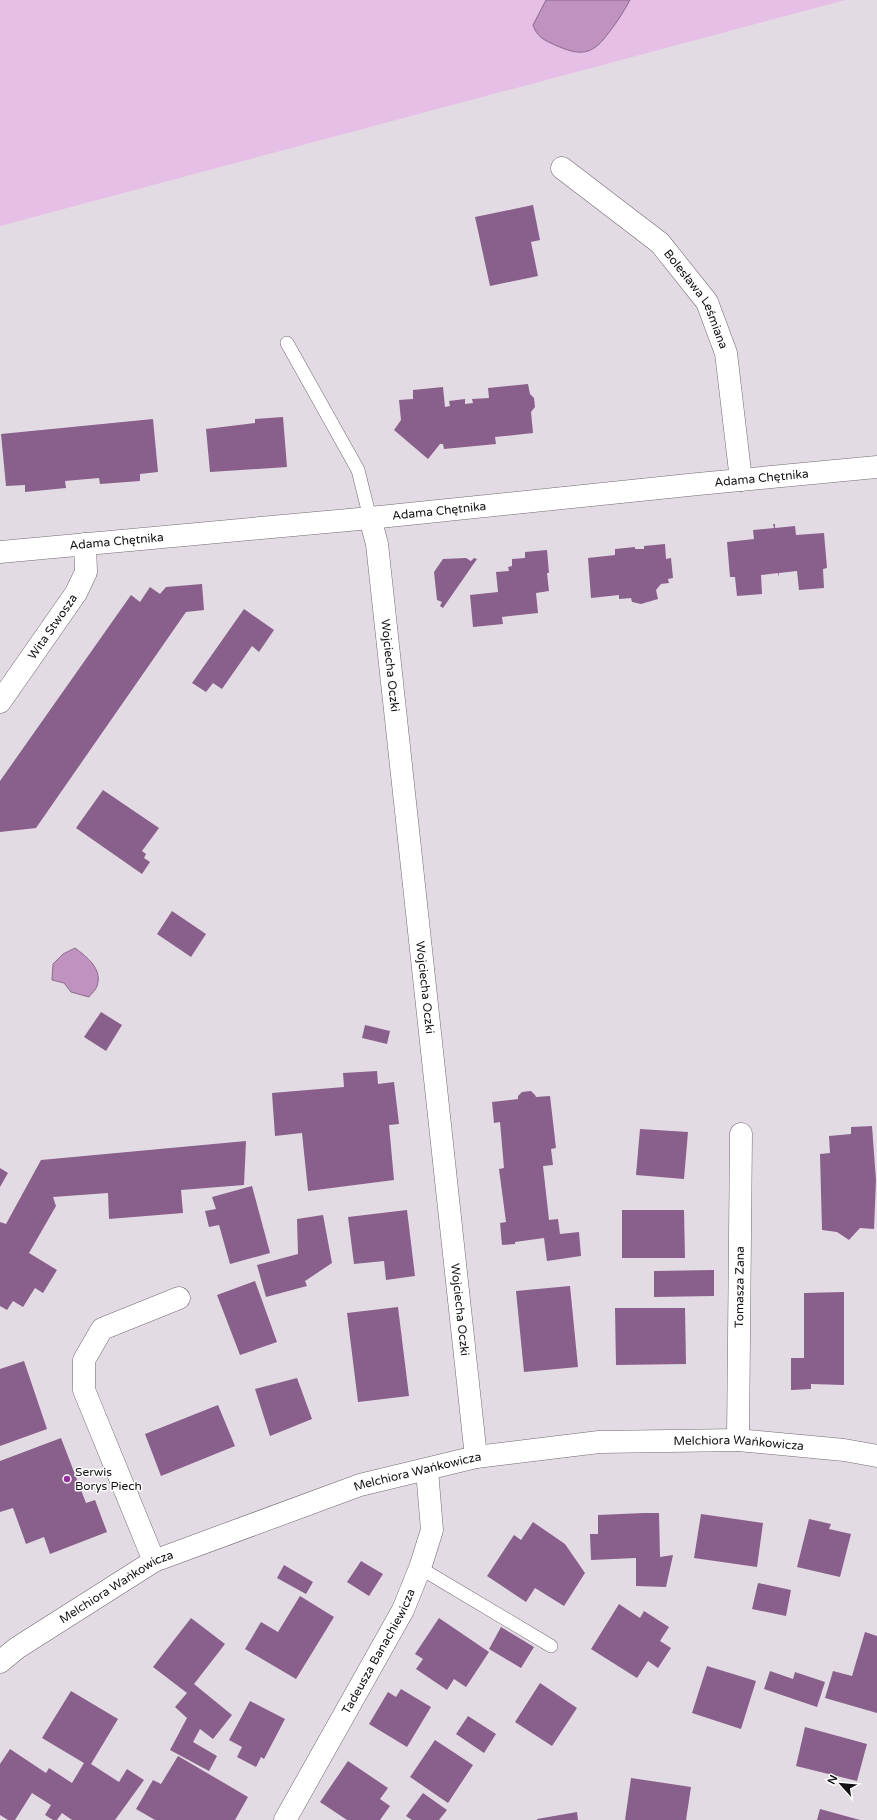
<svg xmlns="http://www.w3.org/2000/svg" width="877" height="1820" font-family="'Varela Round',sans-serif">
<rect width="100%" height="100%" fill="#e3dbe3"/>
<path fill="#e5bfe6" d="M0,0H845L0,226Z"/>
<path fill="#bf92c0" stroke="#8c6b8c" d="M546,0H630C624,11 618,21 610,31C593,55 582,57 555,45C544,40 537,37 533,25Z
M75,948C87,957 103,969 97,986C96,990 91,994 89,997L71,992L64,983L52,980L53,964L63,954Z"/>
<path fill="#895f8b" d="M533,205L540,240L531,242L538,276L490,286L475,217Z
M528,384L530,394L534,398L535,407L531,412L533,433L495,437L496,444L444,449L443,444H440L428,459L394,430L401,420L399,400L413,399V390L443,387L445,407L450,406L449,401L465,399V404L473,403L472,399L489,398L488,388Z
M283,417L287,467L210,472L206,429L255,423V419Z
M153,419L158,472L140,474V481L100,484L99,478L65,481L66,488L25,492V485L6,486L1,434Z
M773,524H775V528L795,526L796,535L824,533L827,568L823,569L824,588L799,590L797,571L779,573V577L778,573L761,575L762,594L737,596L735,577H730L727,542L754,539L753,530L774,528Z
M665,544L666,559L671,558L673,578L668,579L669,583L661,584L656,590L658,599L641,604L632,602L631,598L619,599V595L591,598L588,558L615,555V549L635,547V549H644V546Z
M547,550L549,573H547L549,591L536,593L538,613L502,617L503,624L473,627L470,595L498,592L496,572L509,571L508,567L512,566V559L525,558V552Z
M466,558L471,561L474,558L477,559L443,608L440,606L442,602L437,600L434,572L443,559Z
M202,584L204,610L186,612L36,828L0,832V781L131,595L140,602L150,587L160,594L166,587Z
M244,609L274,630L259,652L252,646L222,689L213,683L206,692L192,683Z
M103,790L159,828L142,851L146,854L144,858L150,862L142,874L76,828Z
M172,911L206,934L191,957L157,934Z
M101,1012L122,1025L106,1051L84,1037Z
M365,1025L390,1031L387,1044L362,1038Z
M377,1071L378,1084L394,1082L399,1124L389,1125L394,1180L308,1191L302,1133L275,1136L272,1093L344,1087L343,1073Z
M531,1091L535,1095L536,1097L550,1096L556,1148L551,1149L553,1165L543,1166L549,1220L558,1219L560,1234L579,1232L581,1256L547,1261L544,1238L515,1242V1244L502,1245L500,1223L506,1222L499,1169L504,1168L500,1122L494,1123L492,1102L518,1099V1096L522,1092Z
M872,1126L876,1180L874,1229L860,1228L849,1240L837,1232L822,1230L820,1154L830,1153L829,1136L851,1134V1127Z
M640,1129L688,1132L684,1179L636,1175Z
M246,1141L244,1185L181,1190L183,1213L109,1219L108,1193L53,1197L56,1206L29,1253L57,1270L43,1293L35,1288L23,1307L13,1301L7,1310L0,1306V1222L6,1224L41,1160Z
M0,1168L8,1173L0,1187Z
M252,1186L270,1253L230,1264L219,1225L209,1227L205,1211L216,1209L212,1197Z
M407,1210L415,1276L386,1280L384,1261L354,1264L348,1217Z
M622,1210H684L685,1258H622Z
M323,1215L332,1263L305,1281L307,1286L266,1297L257,1265L298,1254L297,1219Z
M714,1270V1296L654,1297V1271Z
M255,1281L277,1342L240,1355L217,1295Z
M570,1286L578,1367L524,1372L516,1291Z
M844,1292V1385L811,1384V1389L791,1390V1358H804V1293Z
M398,1307L409,1396L358,1402L347,1313Z
M615,1308H685L686,1364L616,1365Z
M24,1361L47,1429L0,1446V1369Z
M297,1378L312,1419L270,1436L255,1389Z
M218,1405L235,1446L161,1476L145,1434Z
M61,1438L86,1503L95,1500L107,1532L50,1554L44,1537L26,1544L13,1508L0,1512V1461Z
M644,1513H659L660,1557L673,1555L666,1587L636,1586V1558L591,1560L590,1534H598V1515Z
M701,1514L763,1523L757,1567L694,1558Z
M809,1519L831,1524L829,1529L851,1534L840,1577L797,1567Z
M533,1522L565,1544L585,1573L564,1606L535,1588L526,1602L487,1576L514,1535L521,1540Z
M361,1561L383,1574L369,1596L347,1582Z
M284,1565L313,1582L306,1594L277,1578Z
M758,1583L791,1590L786,1616L752,1609Z
M300,1596L334,1617L296,1679L245,1649L261,1622L278,1632Z
M619,1604L640,1618L644,1611L669,1627L660,1641L671,1648L658,1668L648,1661L637,1678L591,1649Z
M191,1618L225,1644L194,1684L232,1715L213,1739L200,1729L193,1742L217,1756L209,1771L170,1750L187,1718L175,1707L187,1693L153,1667Z
M439,1618L489,1652L466,1687L454,1679L447,1690L416,1669L423,1659L415,1654Z
M501,1627L534,1647L521,1668L489,1649Z
M865,1632L877,1636V1713L825,1698L833,1671L852,1676Z
M707,1666L756,1681L741,1729L692,1713Z
M770,1671L793,1679L795,1672L825,1682L817,1707L764,1689Z
M540,1683L577,1708L552,1746L515,1722Z
M401,1689L431,1707L407,1747L369,1724L388,1692L396,1697Z
M71,1691L118,1719L91,1764L119,1782L127,1769L144,1780L115,1820H72L62,1813L57,1820H53L45,1815L51,1805L32,1793L15,1820H8L0,1815V1764L10,1749L46,1773L49,1768L72,1783L84,1763L42,1738Z
M250,1701L285,1719L264,1759L261,1757L256,1767L237,1757L242,1747L229,1740Z
M468,1716L496,1734L484,1753L456,1734Z
M805,1727L867,1744L857,1781L796,1766Z
M435,1740L473,1765L448,1803L410,1777Z
M178,1756L248,1797L235,1820H155L136,1809L153,1780L161,1784Z
M348,1761L388,1788L380,1799L390,1806L380,1820H347L320,1802Z
M631,1778L691,1787L686,1820H625Z
M423,1793L447,1810L439,1820H412L406,1816Z
M820,1809L860,1820H817Z
M577,1812L578,1820H537V1819Z"/>
<g fill="none" stroke-linecap="round" stroke-linejoin="round">
<defs>
<path id="lane" d="M287,343L358,470L370,518
M420,1568L551,1646"/>
<g id="street">
<path id="s1" d="M562,168L660,243L707,302L726,353L741,480"/>
<path id="s2" d="M370,518L377,544L476,1457"/>
<path id="s3" d="M0,552L370,518L698,484L877,467"/>
<path id="s4" d="M0,702L76,593L86,572L85,544"/>
<path id="s5" d="M738,1440L741,1134"/>
<path d="M154,1561L84,1390V1360L102,1329L179,1298"/>
<path id="s6" d="M0,1662L17,1648L154,1561L360,1485L476,1457L599,1442L738,1440L844,1450L877,1456"/>
<path id="s7" d="M285,1820L403,1610L420,1568L432,1530L427,1470"/>
</g>
</defs>
<use href="#lane" stroke="#716a71" stroke-width="14"/>
<use href="#street" stroke="#716a71" stroke-width="23"/>
<use href="#lane" stroke="#fff" stroke-width="13"/>
<use href="#street" stroke="#fff" stroke-width="22"/>
</g>
<circle fill="#933199" stroke="#fff" stroke-width="1.5" cx="67" cy="1479" r="4"/>
<g text-anchor="middle" stroke-width="3" stroke-linejoin="round" paint-order="stroke">
<g font-size="12" fill="#141114" stroke="#fff">
<text dy="4" stroke="none"><textPath href="#s1" startOffset="191">Bolesława Leśmiana</textPath></text>
<text dy="4" stroke="none"><textPath href="#s3" startOffset="765">Adama Chętnika</textPath></text>
<text dy="4" stroke="none"><textPath href="#s3" startOffset="441">Adama Chętnika</textPath></text>
<text dy="4" stroke="none"><textPath href="#s3" startOffset="117">Adama Chętnika</textPath></text>
<text dy="4" stroke="none"><textPath href="#s4" startOffset="92">Wita Stwosza</textPath></text>
<text dy="4" stroke="none"><textPath href="#s2" startOffset="149">Wojciecha Oczki</textPath></text>
<text dy="4" stroke="none"><textPath href="#s2" startOffset="473">Wojciecha Oczki</textPath></text>
<text dy="4" stroke="none"><textPath href="#s5" startOffset="153">Tomasza Zana</textPath></text>
<text dy="4" stroke="none"><textPath href="#s2" startOffset="797">Wojciecha Oczki</textPath></text>
<text dy="4" stroke="none"><textPath href="#s6" startOffset="787">Melchiora Wańkowicza</textPath></text>
<text dy="4" stroke="none"><textPath href="#s6" startOffset="463">Melchiora Wańkowicza</textPath></text>
<text dy="4" stroke="none"><textPath href="#s6" startOffset="139">Melchiora Wańkowicza</textPath></text>
<text dy="4" stroke="none"><textPath href="#s7" startOffset="193">Tadeusza Banachiewicza</textPath></text>
</g>
<g font-size="12" fill="#141114" stroke="#fff" text-anchor="start">
<text x="75" y="1476">Serwis<tspan x="75" dy="14">Borys Piech</tspan></text>
</g>
</g>
<g transform="translate(841 1784) rotate(297)" stroke="#ffffff" stroke-width="3" paint-order="stroke">
<path d="M0-3L7 15L0 10L-7 15Z" fill="#141114"/>
<text y="-6" font-size="11" font-weight="bold" text-anchor="middle" fill="#141114">N</text>
</g>
</svg>
